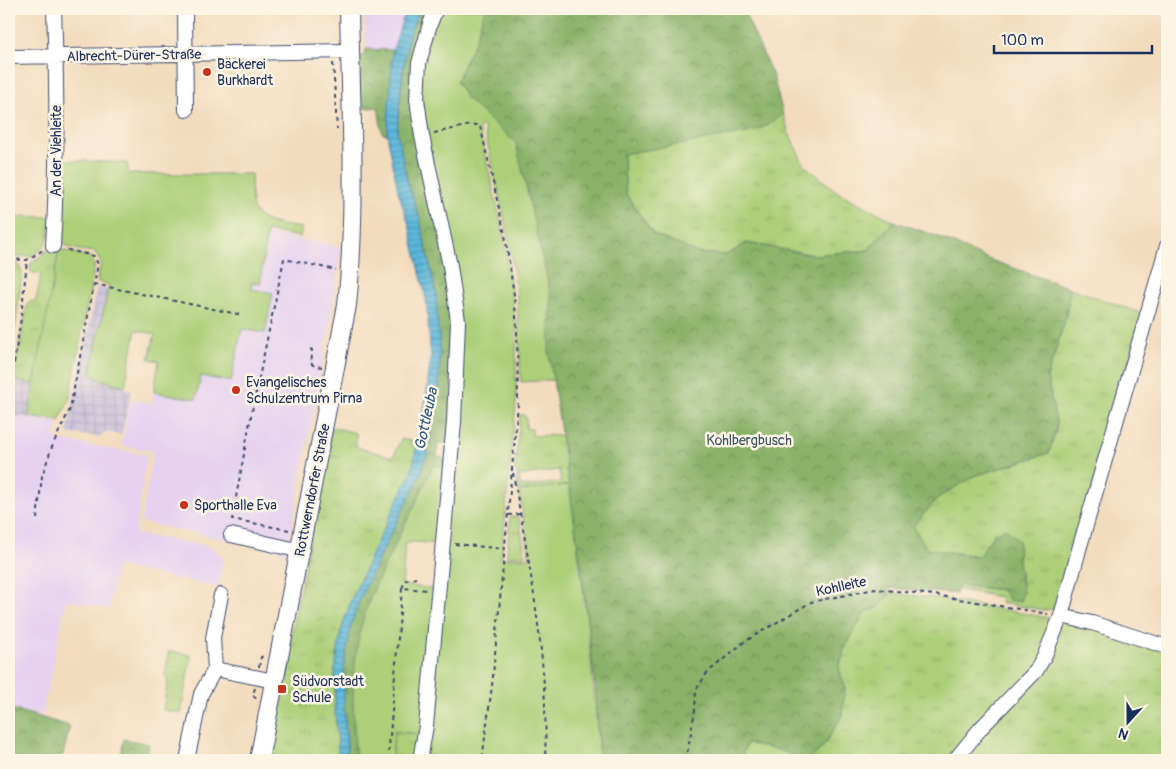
<svg xmlns="http://www.w3.org/2000/svg" width="1176" height="769" font-family="Pangolin,sans-serif">
<defs>
<pattern id="industrial-grid" width="8" height="8" patternUnits="userSpaceOnUse" patternTransform="scale(1.25)"><rect width="8" height="8" fill="#c8bfd8"/><path d="M0 4h8M4 0v8" fill="none" stroke="#aba4bc"/></pattern>
<pattern id="grass-tufts" width="24" height="20" patternUnits="userSpaceOnUse" patternTransform="scale(1.25)"><rect width="24" height="20" fill="#accf78"/><path d="M3 7l-1-3M5 7V3M7 7l1-3M15 17l-1-3M17 17v-4M19 17l1-3" fill="none" stroke="#93b26a"/></pattern>
<pattern id="forest-crowns" width="20" height="18" patternUnits="userSpaceOnUse" patternTransform="scale(1.25)"><rect width="20" height="18" fill="#89b268"/><path d="M2 6a3 3 0 1 1 6 0M12 15a3 3 0 1 1 6 0" fill="none" stroke="#6f9159"/></pattern>
<pattern id="water-rules" width="6" height="5" patternUnits="userSpaceOnUse" patternTransform="scale(1.25)"><rect width="6" height="5" fill="#5cb7da"/><path d="M0 2.5h6" fill="none" stroke="#4b95b4"/></pattern>
</defs>
<rect width="100%" height="100%" fill="#fcf5e5"/>
<filter id="ink" filterUnits="userSpaceOnUse"><feTurbulence type="fractalNoise" baseFrequency=".02" numOctaves="2"/><feDisplacementMap in="SourceGraphic" scale="10" xChannelSelector="R" yChannelSelector="G"/><feConvolveMatrix kernelMatrix="1 2 1 2 8 2 1 2 1" color-interpolation-filters="sRGB"/></filter>
<filter id="wash" filterUnits="userSpaceOnUse"><feTurbulence type="fractalNoise" baseFrequency=".0096" numOctaves="4" result="noise"/><feDisplacementMap in="SourceGraphic" scale="20" xChannelSelector="R" yChannelSelector="G"/><feGaussianBlur stdDeviation="1.12" result="paint"/><feColorMatrix in="noise" values="0 0 0 0 0 0 0 0 0 0 0 0 0 0 0 0 0 1.4 0 .05"/><feComposite in="paint" operator="in"/></filter>
<g filter="url(#wash)">
<rect width="100%" height="100%" fill="#f3dcbd"/>
<path fill="#e6d2f0" d="M354,9H408L402,21L393,50L366,49L365,17H355Z
M267,234L341,247L331,316L287,552L141,522L153,451L121,446L131,399L152,403L158,368L231,382L252,283L260,284Z
M9,415L59,421L54,436L59,440L147,455L135,534L203,545L213,548L221,555L223,561L218,587L116,566L109,609L66,600L42,717L9,708Z"/>
<path fill="url(#industrial-grid)" d="M97,287L108,290L90,375L97,377V379L125,386V388L132,390L121,435L106,432L99,437L67,433Z
M9,379L35,385L28,417L9,415Z"/>
<path fill="url(#grass-tufts)" stroke="#647f6b" d="M783,114L789,133L804,165L839,193L894,221L868,250L814,255L747,243L726,255L697,253L653,234L626,194L623,153L747,133L766,126Z
M52,249L59,250L35,385L14,380L19,344L28,302L36,301L41,274L31,272V263L48,250Z
M9,262L19,265L22,273L15,330L12,332L9,340Z
M1070,288L1143,314L1059,604L1055,609L1043,610L1001,603L1000,597L957,589L960,585L1002,590L1009,600L1023,592L1018,561L1019,541L994,534L979,556L926,549L913,526L939,497L974,476L1049,453L1057,426L1047,377L1066,317Z
M520,415H524L526,418V429H532V436L561,435L569,485L519,491L516,478L519,477L521,487L561,482L559,470L517,476L515,468Z
M332,427L356,433V447L393,457L401,439L418,442L411,473L372,553L350,603L341,631L335,670V710L339,760H267L273,725H277L285,688L281,687Z
M510,517H519L525,556H507Z
M889,593L936,598L1096,626L1167,649V760H808L823,747L845,688L839,668L844,650L865,612L879,608Z
M394,732L422,734L417,760H395L392,758Z
M747,743L775,749L807,760H740Z"/>
<path fill="url(#forest-crowns)" stroke="#527063" d="M420,9H434L455,321L448,443H438L437,456L447,459L446,467L433,465C415,510 388,553 370,599C351,650 352,706 356,760H348L344,707V666L351,625L358,604L380,555L419,478L428,451L439,385L440,354L436,293L419,216L408,184L397,131L403,71L409,35Z
M485,9H743L773,76L783,114L766,126L747,133L623,154L626,194L653,234L697,253L726,255L747,243L814,255L868,250L894,221L934,235L988,259L1070,288L1066,317L1047,377L1057,426L1049,453L974,476L939,497L913,526L927,549L979,556L994,534L1006,528L1019,541L1018,561L1023,592L1020,602L1009,600L1002,590L960,585L957,589L956,594L889,588C887,603 878,608 865,612L844,650L839,668L845,688L842,716L823,747L808,760L775,749L747,743L740,760H599L596,692L581,566L549,353L551,296L516,143L467,99L456,82L465,61L474,44Z
M366,49L393,50L387,134L382,133L378,107L359,109V72L357,63L359,58L365,54Z
M9,708L70,726L63,755L41,760H9Z
M124,739L149,744L146,760H120Z"/>
<path fill="#accf78" stroke="#647f6b" d="M438,9H485L474,44L465,61L456,82L467,99L516,143L551,296L549,353L553,380L521,382L517,294L508,235L484,128L482,125L479,129L504,235L516,329V402L501,558H530L519,491L569,485C582,576 594,668 599,760H423L460,319L421,97L422,63Z
M61,160L127,163L129,174H251C252,184 250,197 253,207C258,225 287,225 302,228L300,237L267,231L260,284L252,283L251,289L273,293L265,333L242,329L231,382L201,376L196,399L154,392L159,361L149,359L155,334L136,330L125,386L97,379V377L90,375L109,285L98,282L97,280L101,263L95,252C82,250 64,250 59,237Z
M9,216L51,217C50,237 49,244 32,256H9Z
M59,250L89,256L95,264L69,401L59,421L28,417Z
M433,465L446,467L440,544L414,542L405,544L402,585L435,589L422,734L394,732L392,758L395,760H356C352,706 350,650 370,599C388,553 415,510 433,465Z
M169,651L191,655L181,713L163,710L168,678L165,677Z"/>
<path fill="url(#water-rules)" stroke="#3c739c" d="M408,9H420L409,35L403,71L397,131L408,184L419,216L436,293L440,354L439,385L428,451L419,478L380,555L358,604L351,625L344,666V707L348,760H339L335,710V670L341,631L350,603L372,553L411,473L425,404L431,357L426,299L409,225L398,191L387,134L393,50L402,21Z"/>
</g>
<g filter="url(#ink)">
<g fill="none" stroke-linecap="round" stroke-linejoin="round">
<defs>
<path id="minor" d="M185,9L186,110
M9,57L349,51
M53,246C58,167 57,88 54,9
M1167,246L1080,546L1061,616L1092,623L1167,647
M231,535L301,551
M215,669L213,638L221,595
M187,760L201,694L215,669L274,681
M420,760L426,726L454,422L458,321L450,266L422,136L417,99L419,63L430,24L436,9
M955,760L980,729L1036,671L1044,657L1061,616"/>
<path id="major" d="M259,760L347,305C357,207 351,107 349,9"/>
</defs>
<use href="#minor" stroke="#3b496c" stroke-width="16"/>
<use href="#major" stroke="#3b496c" stroke-width="20"/>
<path stroke="#3b496c" stroke-width="2" stroke-dasharray="4 4" stroke-linecap="butt" d="M333,63L337,129
M434,133L471,125H479L481,129L505,235L514,295L517,329L518,404L492,686L482,760
M9,259L27,260L43,250
M94,284L242,315
M310,349L312,350L310,362L313,365L322,367
M9,395L21,318L27,261
M513,473C530,568 549,663 545,760
M508,515L520,514
M37,519L42,476L53,444L70,409L98,264L94,256L64,249
M289,530L232,519L252,411L284,259L336,270
M455,544L505,549
M402,588L406,580L416,578
M259,667L261,657L266,655
M255,688L253,695L257,700
M388,760L402,589V588L427,590
M686,760L695,710L696,690L707,673L744,642L811,602L875,589L935,595L1048,614"/>
<use href="#minor" stroke="#fff" stroke-width="14"/>
<use href="#major" stroke="#fff" stroke-width="18"/>
</g>
</g>
<g fill="#c8321e" stroke="#fcf5e5" stroke-width="2">
<circle cx="207" cy="72" r="5"/>
<circle cx="236" cy="390" r="5"/>
<circle cx="184" cy="505" r="5"/>
<rect x="277" y="684" width="10" height="10" rx="2.5"/>
</g>
<g text-anchor="middle" stroke-width="5" stroke-linejoin="round" paint-order="stroke">
<g font-size="14" fill="#1b2f5e" stroke="#fcf5e5">
<text transform="translate(134 55) rotate(-1)" y="5">Albrecht-Dürer-Straße</text>
<text transform="translate(56 151) rotate(-90)" y="5">An der Viehleite</text>
<text transform="translate(312 490) rotate(-79)" y="5">Rottwerndorfer Straße</text>
<text transform="translate(841 586) rotate(-12)" y="5">Kohlleite</text>
</g>
<g font-size="14" fill="#1b2f5e" stroke="#fcf5e5" text-anchor="start">
<text x="217" y="69">Bäckerei<tspan x="217" dy="16">Burkhardt</tspan></text>
<text x="246" y="387">Evangelisches<tspan x="246" dy="16">Schulzentrum Pirna</tspan></text>
<text x="194" y="510">Sporthalle Eva</text>
<text x="292" y="686">Südvorstadt<tspan x="292" dy="16">Schule</tspan></text>
</g>
<g font-size="14" fill="#3f5764" stroke="#fcf5e5">
<text x="749" y="445">Kohlbergbusch</text>
</g>
<g font-size="15" font-style="italic" fill="#2e5883" stroke="#fcf5e5">
<text transform="translate(426 419) rotate(-78)" y="5">Gottleuba</text>
</g>
</g>
<rect width="1176" height="769" fill="none" stroke="#fcf5e5" stroke-width="30"/>
<g transform="translate(1128 722) rotate(201)" stroke="#fcf5e5" stroke-width="4" paint-order="stroke">
<path d="M0-4L9 19L0 12L-9 19Z" fill="#1b2f5e"/>
<text y="-8" font-size="14" font-weight="bold" text-anchor="middle" fill="#1b2f5e">N</text>
</g>
<path d="M994 45v8h158v-8" fill="none" stroke="#1b2f5e" stroke-width="2.5"/>
<text x="1001" y="45" font-size="15" fill="#1b2f5e" stroke="#fcf5e5" stroke-width="4" paint-order="stroke">100 m</text>
</svg>
